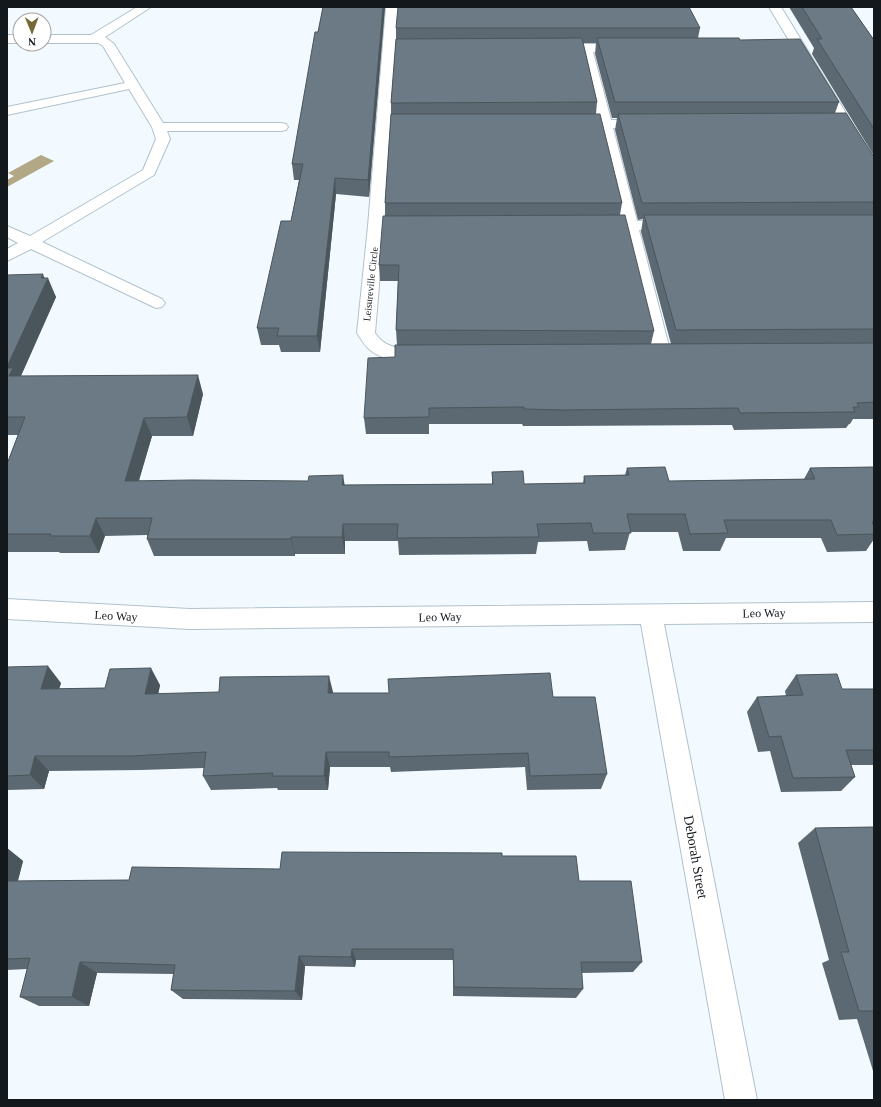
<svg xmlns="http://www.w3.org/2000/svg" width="881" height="1107" font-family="'Times New Roman',serif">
<rect width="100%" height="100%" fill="#f3faff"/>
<path fill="#b2a885" d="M41,155L54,161L7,187V180L14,176L8,173Z"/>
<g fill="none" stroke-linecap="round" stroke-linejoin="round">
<defs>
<path id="minor" d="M137,7H151L105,37L114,44L163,123H281L286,124L288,127L286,130L281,131H167L170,139L154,175L42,242L162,299L165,303L162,307L156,308L31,249L7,261V249L18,243L7,237V226L30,236L143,170L156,139L152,127L129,89L7,115V107L125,83L103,46L98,43H44V35H91Z
M386,7H398L384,226L375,333C389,354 410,346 430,352L433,356L430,360C413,365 385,362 370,350C365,346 361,339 357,333L368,226Z
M769,7H781L874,159V175L869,174L867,171Z
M7,35H20V43H7Z
M555,44H626L632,48L626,52H593L611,120H646L651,121L653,124L651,127L646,128H613L637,221L673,220L678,222L681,225L678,228L673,230H639L671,354L668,358L662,360L656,358L653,354L623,230L592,229L589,226L592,223L621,221L599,128L568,127L566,124L568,121L597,120L581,52L551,51L549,48Z
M7,599L190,609L874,602V622L664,624L757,1100H725L641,624L190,629L7,619Z"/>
</defs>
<use href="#minor" stroke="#b1c1cc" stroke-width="2"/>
<use href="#minor" fill="#fff" fill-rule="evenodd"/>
</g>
<path fill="#5c6972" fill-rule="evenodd" d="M323,7H385L369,197L336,194L320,352H281L279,345H261L257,328L291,221L299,180H294L292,164Z
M789,7H851L874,40V156L812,54L814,48Z
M396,28H700L698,38L740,40L839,102L835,113L874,157V419H853L850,424H849L846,428L734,430L732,425L561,426H523L522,424H429V434H366L364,418L395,357L397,345L396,330L398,281H380L379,265L385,216V203L391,114V103L396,39ZM583,43H596L595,54L612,118H617L615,130L638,220L643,219L641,232L671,344H651L654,331L620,215L622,203L596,114L597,102Z
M7,275L44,278L56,297L21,376L203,394L193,436H152L139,481L345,485L492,484V472L524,484L583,483L584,476L625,475L627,468L669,481L804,479L810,468L874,467V539L866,551L827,552L821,538H726L720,551H683L678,532H630L625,550L589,551L587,541L538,542L536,554L399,555L398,541H345V554H295V556H154L147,539V535L105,536L99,553H60L59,552H7V464L18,435H7Z
M7,667L61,683L59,689L105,688L160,685L158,694L333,692V693L553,697L607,774L601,789L527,790L525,767L391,772L390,767H330L328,790H278L277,788L211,790L203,776L204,768L141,770L49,771L44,789L7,790Z
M796,675L842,689H874V765H851L855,777L841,791L781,792L770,751L758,752L747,712L757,697L786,696L785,691Z
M874,827V1074L857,1019L839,1020L822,963L829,960L798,843L815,828Z
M7,848L23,861L18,881L129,880L280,869L502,856L579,881L642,962L633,972L581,973L583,989L576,998L453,996V960H356L355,967L305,966L302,1000L183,999L171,990L174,974L97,973L89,1006H39L20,997L27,969L7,970Z"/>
<path fill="#4b555c" d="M383,7H385L369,197L368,180Z
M335,178L336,194L320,352L317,336Z
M43,274L46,282L48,278L56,297L19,380L9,376L7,370V367Z
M198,375L203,394L193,436L187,417Z
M144,418L152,436L133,499L125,481Z
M343,475L346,493L342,485Z
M96,518L105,536L99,553L90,536Z
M343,524L345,541V554L342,537Z
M291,537L295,554V556L291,539Z
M48,666L61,683L54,705L41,689Z
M151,668L160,685L155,710L145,694Z
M329,676L333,692L332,709L328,693Z
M326,752L330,767L328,790L324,776Z
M35,756L49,771L44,789L30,775Z
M7,848L23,861L14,894L7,889Z
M352,949L356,960L355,967L351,957Z
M299,956L305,966L302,1000L295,991Z
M80,962L97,973L89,1006L72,997Z"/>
<path fill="#6b7a84" stroke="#4b555c" d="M323,7H383L368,180L335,178L317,336H277L279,328H257L281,221H291L303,164H292L315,32H318Z
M398,7H689L700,28H396Z
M802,7H851L874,40V129L817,39H822Z
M582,38L597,102L391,103L396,39Z
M597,38H739L740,40L800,39L839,102H615Z
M846,113L874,157V202L642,203L618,114Z
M391,114H600L622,203H385Z
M625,215L654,331L396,330L399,265H379L383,216Z
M644,215H874V329L676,330Z
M43,274L41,278H48L7,367V275Z
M874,343V402L857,403L859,407H853L855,412L740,413L738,408L564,410L524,409V407L429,408V417L364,418L368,358L395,357V345Z
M7,368H13L9,376L198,375L187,417L144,418L125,481L192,480L308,481L309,476L343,475L342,485L493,484L492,472L523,471L524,484L585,483L584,476L629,475L627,468L665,467L669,481L815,479L810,468L874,467V522H872L874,526V534L837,535L831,520H724L728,533L690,534L685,514H627L631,533H593L591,523L537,524L539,537L397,538L398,524H343L342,537H291V539H147L152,518H96L90,536H50L51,534H7V464L25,417H7Z
M48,666L41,689L105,688L110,669L151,668L145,694L219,692L220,677L329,676L328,693H389L388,679L550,673L553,697H595L607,774L530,776L528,753L389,757V752H326L324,776H272L273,773L203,776L206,752L131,756H35L30,775L7,776V667Z
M837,674L842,689H874V750H846L855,777L793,778L781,736L769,737L757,697L803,695L796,675Z
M874,827V1011H859L841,952H849L815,828Z
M282,852L502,853V856H576L579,881H631L642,962H581L583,989L454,987L453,949H352L351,957L299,956L295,991L171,990L175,965L80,962L72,997H20L30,958L7,959V881L129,880L132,867L280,869Z"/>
<g text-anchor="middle" stroke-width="3.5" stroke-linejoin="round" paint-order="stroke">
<g font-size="10" fill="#13181c" stroke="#fff">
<text transform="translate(370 284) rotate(-84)" y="4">Leisureville Circle</text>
</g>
<g font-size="12" fill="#13181c" stroke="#fff">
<text transform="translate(764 613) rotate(-1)" y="4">Leo Way</text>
<text transform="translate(116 616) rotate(3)" y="4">Leo Way</text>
<text transform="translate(440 617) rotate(-1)" y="4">Leo Way</text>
</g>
<g font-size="14" fill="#13181c" stroke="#fff">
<text transform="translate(696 857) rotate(80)" y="5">Deborah Street</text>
</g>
</g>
<rect width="881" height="1107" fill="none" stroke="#13181c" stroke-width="16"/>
<g transform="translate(32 32) rotate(179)"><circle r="19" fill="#ffffff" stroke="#a1a3a4"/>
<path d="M0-3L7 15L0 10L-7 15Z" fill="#776936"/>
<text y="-6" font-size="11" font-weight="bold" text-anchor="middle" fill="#13181c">N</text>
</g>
</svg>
